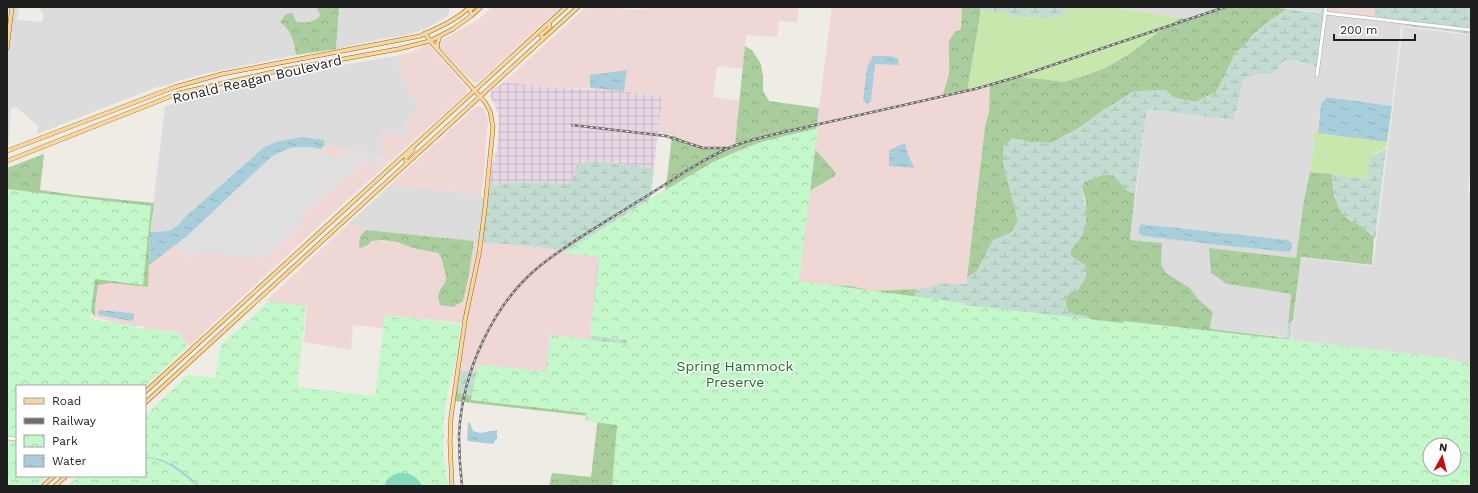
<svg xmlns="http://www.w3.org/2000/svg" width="1478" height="493" font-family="'Work Sans',sans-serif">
<defs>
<pattern id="industrial-grid" width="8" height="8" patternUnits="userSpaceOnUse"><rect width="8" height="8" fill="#e8d7e4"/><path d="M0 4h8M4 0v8" fill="none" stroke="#c7b8c3"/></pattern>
<pattern id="forest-crowns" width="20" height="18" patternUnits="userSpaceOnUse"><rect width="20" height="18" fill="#a9cd9c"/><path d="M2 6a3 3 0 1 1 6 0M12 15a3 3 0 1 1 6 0" fill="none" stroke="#91b086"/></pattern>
<pattern id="wetland-marsh" width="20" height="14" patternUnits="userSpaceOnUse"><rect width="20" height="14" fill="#c3dcd1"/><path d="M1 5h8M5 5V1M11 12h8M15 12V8" fill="none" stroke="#a7bcb3"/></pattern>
<pattern id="park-crowns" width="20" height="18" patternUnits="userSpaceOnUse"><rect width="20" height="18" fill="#c4f7ca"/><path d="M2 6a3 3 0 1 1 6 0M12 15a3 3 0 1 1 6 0" fill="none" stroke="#a8d3ad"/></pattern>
<pattern id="water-ripples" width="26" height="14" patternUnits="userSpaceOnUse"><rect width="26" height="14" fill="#a8cedb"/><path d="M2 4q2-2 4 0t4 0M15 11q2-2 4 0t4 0" fill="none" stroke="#90b0bc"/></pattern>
</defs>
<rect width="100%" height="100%" fill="#efece5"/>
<path fill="#dddcdc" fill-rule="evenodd" d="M13,7H19L17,20L42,22L44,16L39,7H316L320,14L319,17L314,21L299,23L296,21L295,18L281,23L288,28L294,43L296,55L208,73L178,81L168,85L154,88L37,134L38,126L16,107L11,108L9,143L7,144V60Z
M339,7H450L448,16L425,29L407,35L381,39L336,49Z
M1112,7H1223L1188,19Z
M1278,7H1321L1320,12Z
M1326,15L1406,24V26L1401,27L1392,106L1328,97L1319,115L1318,133L1315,132L1310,172L1304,200L1296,258L1209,248L1227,284L1291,294L1287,337L1211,329L1210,326L1213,312L1198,299L1190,288L1166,273L1161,264L1162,243L1130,240L1147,109L1233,120L1243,80L1253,74L1263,73H1275L1281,64L1285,60H1294L1317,67L1316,76L1318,77ZM1141,224L1288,240L1292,243V248L1289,252L1218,245L1143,236L1139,234Z
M1403,27L1471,35V165L1468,193H1471V363L1291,342L1301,258L1373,266Z
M395,56L410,95L420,106L406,122L404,136L378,167L373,165L368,158H366V150L325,145L323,140L302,137L263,148L185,217L175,229L169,231L150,232L165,106L205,94L238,86L323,71L333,67Z
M390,185L482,195L484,208L479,242L366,230L349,223Z"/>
<path fill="#efd7d5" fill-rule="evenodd" d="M492,7H561L477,83L473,82L439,47V42L479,19Z
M586,7H617L632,10L656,7H797L799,11L797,22L779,21L777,37L746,35L743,69L717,66L713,97L739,101L735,144L724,148H711L701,147L672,135L658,133L662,97L624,91L627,70L591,75L590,88H596H556L504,82Z
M832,7H962L961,29L955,32L948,59L949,74L943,93L965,91L990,83L989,112L985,127L966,285L938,283L930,287L918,289L873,291L851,286L813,285L796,280L809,192L834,178L814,148ZM873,56H890L898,58V65L875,63L863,100L867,67ZM889,150L907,152L913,167Z
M1327,7H1376L1374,17L1326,12Z
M426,45L430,46L467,88V93L335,211L189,346L176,332L144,329L145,326H128L95,317V305L98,285L111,283L147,287L149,265L187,236L271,157L286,149L306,146L321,149L325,145L366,150V158H368L373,164L378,167L382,132L404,136L406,122L420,106L410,95L395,56L412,52Z
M478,106L484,108L488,120L482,195L390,185L475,107Z
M349,223L366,230L360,236L368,245L371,241L375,240L390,241L438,253L441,257L446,276L445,283L441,288L463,301L469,275L474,241L479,242L474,275L462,323L385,315L384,328L353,325L351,350L304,342L307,307L266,301Z
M482,242L599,253L596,274L590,341L544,380L459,370L465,322L476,275Z"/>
<path fill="url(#industrial-grid)" d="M504,82L556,88L615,90L662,97L654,168L602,162H585L576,166L572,183L568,184L521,182L490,185L493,160L497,149L499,119L496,108L490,96L492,90Z"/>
<path fill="#c8e7ad" d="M1070,7H1112L1180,18L1170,26L1158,32L1128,55L1105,68L1087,75L1063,82L1041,79L993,82L968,90L969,78L971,69L981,9L985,11L1004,12L1016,17L1057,18L1065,13Z
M1315,132L1387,142V147L1374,154L1367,179L1332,174L1310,172Z"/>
<path fill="url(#forest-crowns)" d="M316,7H339L336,49L296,55C294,42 292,31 280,22L286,14L292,13L296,21C303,24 314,22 319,17L320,14Z
M962,7H978L981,9L971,69L969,78L968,90L943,94L949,74V41L955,31H958L961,29Z
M1223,7H1267L1288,9L1269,21L1252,36L1216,92L1196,102L1175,98L1165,90L1105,109L1079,128L1051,143L1029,142L1013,138L1003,147V162L1018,221L1011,233L993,240L977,271L967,278L985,127L989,112L990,83L1017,77L1041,79L1063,82L1087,75L1105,68L1128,55L1158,32L1170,26L1180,18L1188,19Z
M745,46L752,50L761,64L763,77V91L769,101L819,108L814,148L836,173L834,177L808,192L797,280L813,285L851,286L873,291L917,289L911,303L914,343L660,222L668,171L672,135C695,145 711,154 735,144Z
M44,154L40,190L75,195L154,203L150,232L148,287L111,283L98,285L95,305V317L7,204V168Z
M1310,172L1332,174L1334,196L1347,219L1362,226L1374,237L1372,265L1301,257L1293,320L1288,325L1291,294L1227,284L1211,273L1209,248L1296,258L1304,200Z
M1103,175H1113L1127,190L1135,194L1130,240L1162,243L1161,264L1166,273L1190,288L1198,299L1213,312L1210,326L1211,329L1279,337L1252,354L1103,330L1086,316L1076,315L1068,312C1064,297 1064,294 1079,289L1075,259L1071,256L1070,251L1083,233L1086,202L1082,187L1085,181Z
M366,230L474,241L469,275L463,301L453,307L440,305L438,296L441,288L445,283L446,276L441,257L438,253L413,248L397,242L382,240L371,241L368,245L360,248L359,247L360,236Z
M628,391L617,486H549L552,473L591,477L598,417L454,401L456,392L467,395Z"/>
<path fill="url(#wetland-marsh)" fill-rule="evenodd" d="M978,7H1070L1065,13L1057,18L1016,17L1004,12L985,11Z
M1322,7H1324L1317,67L1294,60H1285L1281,64L1275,73C1262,73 1254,73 1243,80L1237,107L1233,120L1147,109L1135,194L1127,190L1113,175H1103L1085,181L1082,187C1084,203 1089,214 1084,231C1081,241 1070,246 1071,256L1086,266L1087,275L1079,289C1064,294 1064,297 1068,312L1076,315L1086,316L1094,321L1263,347L1279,337H1287L1288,325L1293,320L1290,342L1471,364V486H628L765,279L911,303L917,289L930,287L938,283L966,284L967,278L977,271L993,240L1011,233L1018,221L1003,162V147L1013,138L1029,142L1051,143L1079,128L1105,109L1134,91L1165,90L1175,98L1196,102L1216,92L1235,53L1269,21L1288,9L1320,13ZM1430,445H1454V469H1430Z
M1376,7H1471V28L1374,17Z
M1406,24L1471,32V34L1406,26Z
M1385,149L1386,150L1375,240C1372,226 1349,224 1342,213C1334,201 1333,187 1332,174L1367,179L1370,157Z
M585,162H602L654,168L628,391L486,400L456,392L459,370L544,380L551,338L590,341L596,274L599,253L482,242L490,185L521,182L568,184L572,183L576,166Z"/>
<path fill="url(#park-crowns)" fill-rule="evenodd" d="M818,128L799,281L965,303V305L1123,323L1124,321L1450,358V360L1471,363V486H612L617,425L585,421L586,413L471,400L478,364L546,372L550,335L627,344V340L590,336L599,257L563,253L655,196L713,162L747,147L768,140ZM1430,445H1454V469H1430Z
M7,189L151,206L143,285L95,279L90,319L136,326V328L180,333L187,347L145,386H17V476H48L37,486H7Z
M269,301L306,306L297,387L375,396L385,315L461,324L457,355L448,392L444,419L443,454L448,486H67L79,476H145V416L187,375L215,378L221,345Z"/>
<path fill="#87dbbc" d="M398,473C409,472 417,476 422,486H386L385,483C388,478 392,475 398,473Z"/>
<path fill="#dfdfdf" d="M303,146L322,149V155L341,158L343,149L386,155L376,166L370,162H362L299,219L303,223L264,258L198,251L195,257H188L177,248V245L272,156L284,149Z"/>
<path fill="url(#water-ripples)" d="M873,56H890L898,58L899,65L875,64L871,101L868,104L865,102L863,100L867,67Z
M627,70L624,91L590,88V75Z
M1327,97L1392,106L1387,142L1318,133L1321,104Z
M302,137L324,140L325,145L321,149C299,145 291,146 271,157L187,236L149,265L150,232C170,231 172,233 185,217L263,148L276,142Z
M905,143L907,152L914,168L889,166V150Z
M1141,224L1288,240L1292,243V248L1289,252L1218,245L1143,236L1139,234V228Z
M100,310L130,313L134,314V319L131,321L99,315L98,312Z
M468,423H470L473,431L480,433L497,430V438L493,444L467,441Z
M145,457C169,458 183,471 200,486H198C182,474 166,458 145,458Z"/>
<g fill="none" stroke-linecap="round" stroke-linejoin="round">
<defs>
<path id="minor" d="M1325,13L1471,30
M1317,75L1326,7
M7,438L17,439"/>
<path id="major" d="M472,15L470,11L473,7
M425,33L430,41L485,102L490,111L493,127L485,208L479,254L465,320L451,417L450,442L452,486
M543,39L541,35L550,27L549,23
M7,48L12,7
M438,49L437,44L440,36
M7,151L175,87L222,74L420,36C439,27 455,21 470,7
M7,161L179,93L273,72L398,49L430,41L453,29L471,16L481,7
M406,164V157L413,150
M145,392L566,7
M145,403L578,7
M43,486L54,476
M55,486L66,476"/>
</defs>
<use href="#minor" stroke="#a6a6a6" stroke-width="4"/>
<use href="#major" stroke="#936807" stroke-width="4.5"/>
<use href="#minor" stroke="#fff" stroke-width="3"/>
<use href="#major" stroke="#f8d5a2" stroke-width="3.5"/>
<defs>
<path id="rail" d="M572,125L666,136L703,148H725
M462,486C460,469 459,452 459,435C462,373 492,304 541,265C570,242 602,224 632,205C650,194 668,183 686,171C700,163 714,154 729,148C746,140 765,137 784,132L975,89L1017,77L1225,7"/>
</defs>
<use href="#rail" stroke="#6d6d6d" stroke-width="2.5"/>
<use href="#rail" stroke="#fff" stroke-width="1" stroke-dasharray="3" stroke-linecap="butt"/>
</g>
<g text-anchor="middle" stroke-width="3" stroke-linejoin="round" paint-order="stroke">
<g font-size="14" fill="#1f1f1f" stroke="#fff">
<text transform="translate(257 79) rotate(-13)" y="5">Ronald Reagan Boulevard</text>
</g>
<g font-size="14" fill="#10791c" stroke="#fff">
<text x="735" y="371">Spring Hammock<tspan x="735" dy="16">Preserve</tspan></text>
</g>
</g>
<rect width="1478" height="493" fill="none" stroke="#1f1f1f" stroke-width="16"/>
<rect x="16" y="385" width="130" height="92" fill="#ffffff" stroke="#a5a5a5"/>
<rect x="24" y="398" width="20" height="6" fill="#f8d5a2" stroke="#a5a5a5"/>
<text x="52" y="405" font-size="12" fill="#1f1f1f">Road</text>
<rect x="24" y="418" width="20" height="6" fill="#6d6d6d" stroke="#a5a5a5"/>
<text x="52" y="425" font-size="12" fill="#1f1f1f">Railway</text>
<rect x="24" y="435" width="20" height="12" fill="url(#park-crowns)" stroke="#a5a5a5"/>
<text x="52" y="445" font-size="12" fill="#1f1f1f">Park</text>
<rect x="24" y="455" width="20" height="12" fill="url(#water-ripples)" stroke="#a5a5a5"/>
<text x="52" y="465" font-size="12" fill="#1f1f1f">Water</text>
<g transform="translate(1442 457) rotate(7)"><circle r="19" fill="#ffffff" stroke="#a5a5a5"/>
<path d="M0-3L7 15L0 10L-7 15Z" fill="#c40e09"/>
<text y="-6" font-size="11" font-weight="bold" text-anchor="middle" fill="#1f1f1f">N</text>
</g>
<path d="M1334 34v6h81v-6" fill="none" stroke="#1f1f1f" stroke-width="2"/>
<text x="1340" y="34" font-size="12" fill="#1f1f1f" stroke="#ffffff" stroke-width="3" paint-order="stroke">200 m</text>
</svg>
